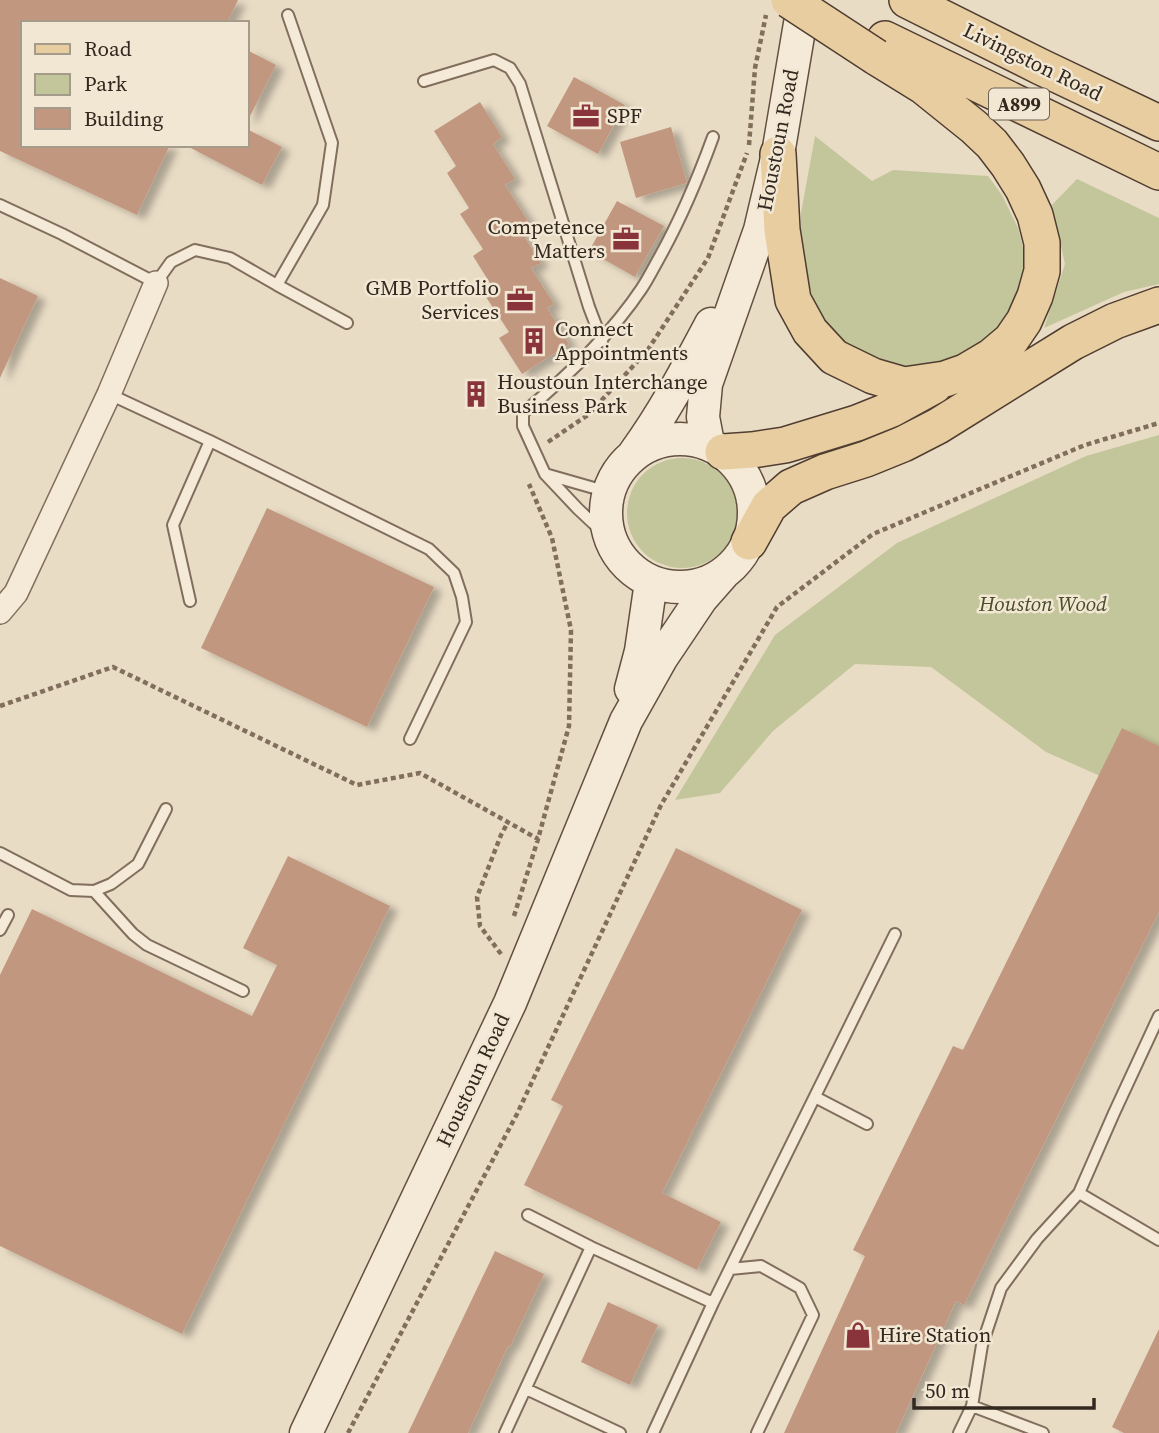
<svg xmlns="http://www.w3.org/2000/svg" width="1159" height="1433" font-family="'Source Serif 4',serif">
<defs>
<filter id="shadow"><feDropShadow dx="8" dy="4.5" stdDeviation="3.5" flood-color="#0004"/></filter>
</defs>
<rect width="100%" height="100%" fill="#e9dcc5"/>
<path fill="#c3c59a" d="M815,136L872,181L893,170L988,176L1002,195L1018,228L1026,259L1019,294L999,329L965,356L928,366H891L864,356L835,335L816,307L801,263V213Z
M1077,179L1159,218V284L1124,292L1044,328L1065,264L1052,205Z
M1159,435V802L1046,752L931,667L855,664L773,731L720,793L675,800L775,635L897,543L1086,456Z
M627 513a55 55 0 1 1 110 0a55 55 0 1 1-110 0Z"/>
<path fill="#c2977f" filter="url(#shadow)" d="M0,0H238L227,23H23V145H170L137,215L0,151Z
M247,50L276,65L247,122Z
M574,77L625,105L598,154L547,126Z
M480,102L502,137L493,144L515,179L505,185L528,221L518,227L541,263L531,268L554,304L547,308L569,344L522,374L499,338L509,332L486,297L495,291L473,256L483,249L460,214L469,208L447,173L456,166L434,131Z
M671,127L687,183L636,198L620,142Z
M247,129L282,147L262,185L185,145H247Z
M617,201L664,226L635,277L589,251Z
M0,278L38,296L0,378Z
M267,508L434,587L367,727L201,648Z
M1122,728L1159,746V912L964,1305L956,1301L896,1433H784L865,1256L853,1250L953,1046L963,1050Z
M676,848L802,910L662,1193L721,1222L697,1270L524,1185L563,1106L551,1100Z
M288,856L390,906L182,1334L0,1246V975L32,909L252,1016L277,965L243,948Z
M495,1251L544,1274L510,1347L508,1346L468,1433H408Z
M608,1302L658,1325L630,1385L581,1362Z
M1159,1329V1433H1124L1112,1427Z"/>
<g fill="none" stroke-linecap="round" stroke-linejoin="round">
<defs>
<path id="lane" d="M424,81L494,60L510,68L520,84L589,307L602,341
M0,205L62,234L156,283L171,262L195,250L230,258L277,285L323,205L332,143L288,15
M277,285L347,323
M109,394L210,441
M545,474L608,492
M609,538L578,509L545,474L523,426V413C568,376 610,336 642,288C648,279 653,269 658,260C681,219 697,181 713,137
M190,601L173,525L210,441L429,549L454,573L462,597L466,622L410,739
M0,853L71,890L94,891L111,884L138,864L166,809
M94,891L133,934L147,945L243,991
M0,930L8,915
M815,1097L867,1124
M1079,1193L1159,1240
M528,1215L591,1247L713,1303
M730,1269L761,1266L800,1288L813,1315L757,1433
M526,1389L620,1433
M972,1406L1043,1433
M505,1433L591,1247
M653,1433L713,1303L895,934
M959,1433L972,1406L982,1345L1001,1288L1037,1239L1079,1193L1114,1113L1159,1016"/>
<path id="street" d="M0,612L16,593L109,394L156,283"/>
<path id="secondary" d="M606 513a74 74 0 1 1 148 0a74 74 0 1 1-148 0Z
M708,443L703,417L706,384L760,230L778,154L804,0
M634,454C664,413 687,369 711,324
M631,689L641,651L651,582
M306,1433L510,1003L626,721L662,657L701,599L723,574"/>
<path id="primary" d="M907,0L1041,67L1159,123
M885,39L1159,172
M778,154L782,230L793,300L810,331L834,357L873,376L904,385L945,379L965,372L992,356L1011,340L1024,321L1035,296L1042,271V243L1035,215L1023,189L1008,165L992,144L974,127L923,86L876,57
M723,452L752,450L785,445L857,423L892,409L934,386
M749,542L769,506L791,487L825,472L866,459L903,444L938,426L1073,342L1115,321L1159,305"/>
</defs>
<use href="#lane" stroke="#816e5d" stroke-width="14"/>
<use href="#street" stroke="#816e5d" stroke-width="26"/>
<use href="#secondary" stroke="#635040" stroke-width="35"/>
<use href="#primary" stroke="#503d31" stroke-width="38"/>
<path stroke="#816e5d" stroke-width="4.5" stroke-dasharray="5 3.5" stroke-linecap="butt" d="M749,145L755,68L766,15
M548,442L588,415L647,351L708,258L747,153
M0,706L113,667L357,785L420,773L538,839
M514,916L538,839L569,726L571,630L552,538L529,484
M501,954L480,926L477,897L501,835L508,822
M348,1433L517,1114L661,805L777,607L873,534L1085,445L1159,423"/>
<use href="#lane" stroke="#f4ead7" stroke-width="10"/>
<use href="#street" stroke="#f4ead7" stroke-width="23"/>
<use href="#secondary" stroke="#f4ead7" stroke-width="32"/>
<use href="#primary" stroke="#e8cda0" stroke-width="35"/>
<defs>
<path id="primary-bridge" d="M789,0L876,57"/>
</defs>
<use href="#primary-bridge" stroke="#503d31" stroke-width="38" stroke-linecap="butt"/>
<use href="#primary-bridge" stroke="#e8cda0" stroke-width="35"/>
</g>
<defs>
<symbol id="office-bare" viewBox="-9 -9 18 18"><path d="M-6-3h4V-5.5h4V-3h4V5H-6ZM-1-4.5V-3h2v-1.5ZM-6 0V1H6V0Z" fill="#89343a" stroke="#f1e7d3" stroke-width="2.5" paint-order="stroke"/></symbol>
<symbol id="building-bare" viewBox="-9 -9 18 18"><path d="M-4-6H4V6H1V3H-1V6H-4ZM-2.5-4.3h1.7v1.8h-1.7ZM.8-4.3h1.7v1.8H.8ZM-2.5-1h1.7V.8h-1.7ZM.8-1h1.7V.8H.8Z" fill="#89343a" stroke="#f1e7d3" stroke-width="2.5" paint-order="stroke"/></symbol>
<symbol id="shop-bare" viewBox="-9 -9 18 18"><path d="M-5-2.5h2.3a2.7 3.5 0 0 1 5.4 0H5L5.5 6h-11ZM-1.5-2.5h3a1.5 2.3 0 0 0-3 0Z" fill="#89343a" stroke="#f1e7d3" stroke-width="2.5" paint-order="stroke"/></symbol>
</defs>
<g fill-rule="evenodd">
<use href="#office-bare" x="567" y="97" width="38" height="38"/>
<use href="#office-bare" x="607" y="220" width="38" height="38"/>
<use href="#office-bare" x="501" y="281" width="38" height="38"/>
<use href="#building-bare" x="515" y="322" width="38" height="38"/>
<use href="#building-bare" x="457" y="375" width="38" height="38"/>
<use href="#shop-bare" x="839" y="1316" width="38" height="38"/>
</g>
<g text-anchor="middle" stroke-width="5" stroke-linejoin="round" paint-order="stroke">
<rect fill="#f1e7d3" stroke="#6c6155" stroke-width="2" x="989" y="88.5" width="60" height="31" rx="5"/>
<g font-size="19" font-weight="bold" fill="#33281f">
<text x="1019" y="111">A899</text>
</g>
<g font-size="21" fill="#33281f" stroke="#f1e7d3">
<text transform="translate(1033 62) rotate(26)" y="7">Livingston Road</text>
<text transform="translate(778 140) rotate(-79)" y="7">Houstoun Road</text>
<text transform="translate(473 1080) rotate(-65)" y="7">Houstoun Road</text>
</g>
<g font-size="21" fill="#33281f" stroke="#f1e7d3" text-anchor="start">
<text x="607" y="123">SPF</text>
<text x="605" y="234" text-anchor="end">Competence<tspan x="605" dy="24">Matters</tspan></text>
<text x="499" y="295" text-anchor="end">GMB Portfolio<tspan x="499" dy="24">Services</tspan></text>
<text x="555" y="336">Connect<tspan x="555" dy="24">Appointments</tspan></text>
<text x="497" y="389">Houstoun Interchange<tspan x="497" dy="24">Business Park</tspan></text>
<text x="879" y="1342">Hire Station</text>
</g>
<g font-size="21" font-style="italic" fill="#464d28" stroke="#f1e7d3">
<text x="1043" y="611">Houston Wood</text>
</g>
</g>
<rect x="21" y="21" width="228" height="126" fill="#f1e7d3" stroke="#a59b8b" stroke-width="2"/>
<rect x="35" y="44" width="35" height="10" fill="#e8cda0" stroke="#a59b8b" stroke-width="2"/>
<text x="84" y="56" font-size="21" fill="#33281f">Road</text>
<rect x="35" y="74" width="35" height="21" fill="#c3c59a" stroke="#a59b8b" stroke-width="2"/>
<text x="84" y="91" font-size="21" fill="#33281f">Park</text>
<rect x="35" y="108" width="35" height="21" fill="#c2977f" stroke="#a59b8b" stroke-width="2"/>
<text x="84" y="126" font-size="21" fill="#33281f">Building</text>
<path d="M914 1398v10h180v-10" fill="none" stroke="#33281f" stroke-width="3.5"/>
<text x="925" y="1398" font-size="21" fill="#33281f" stroke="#f1e7d3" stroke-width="5" paint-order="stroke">50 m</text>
</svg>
